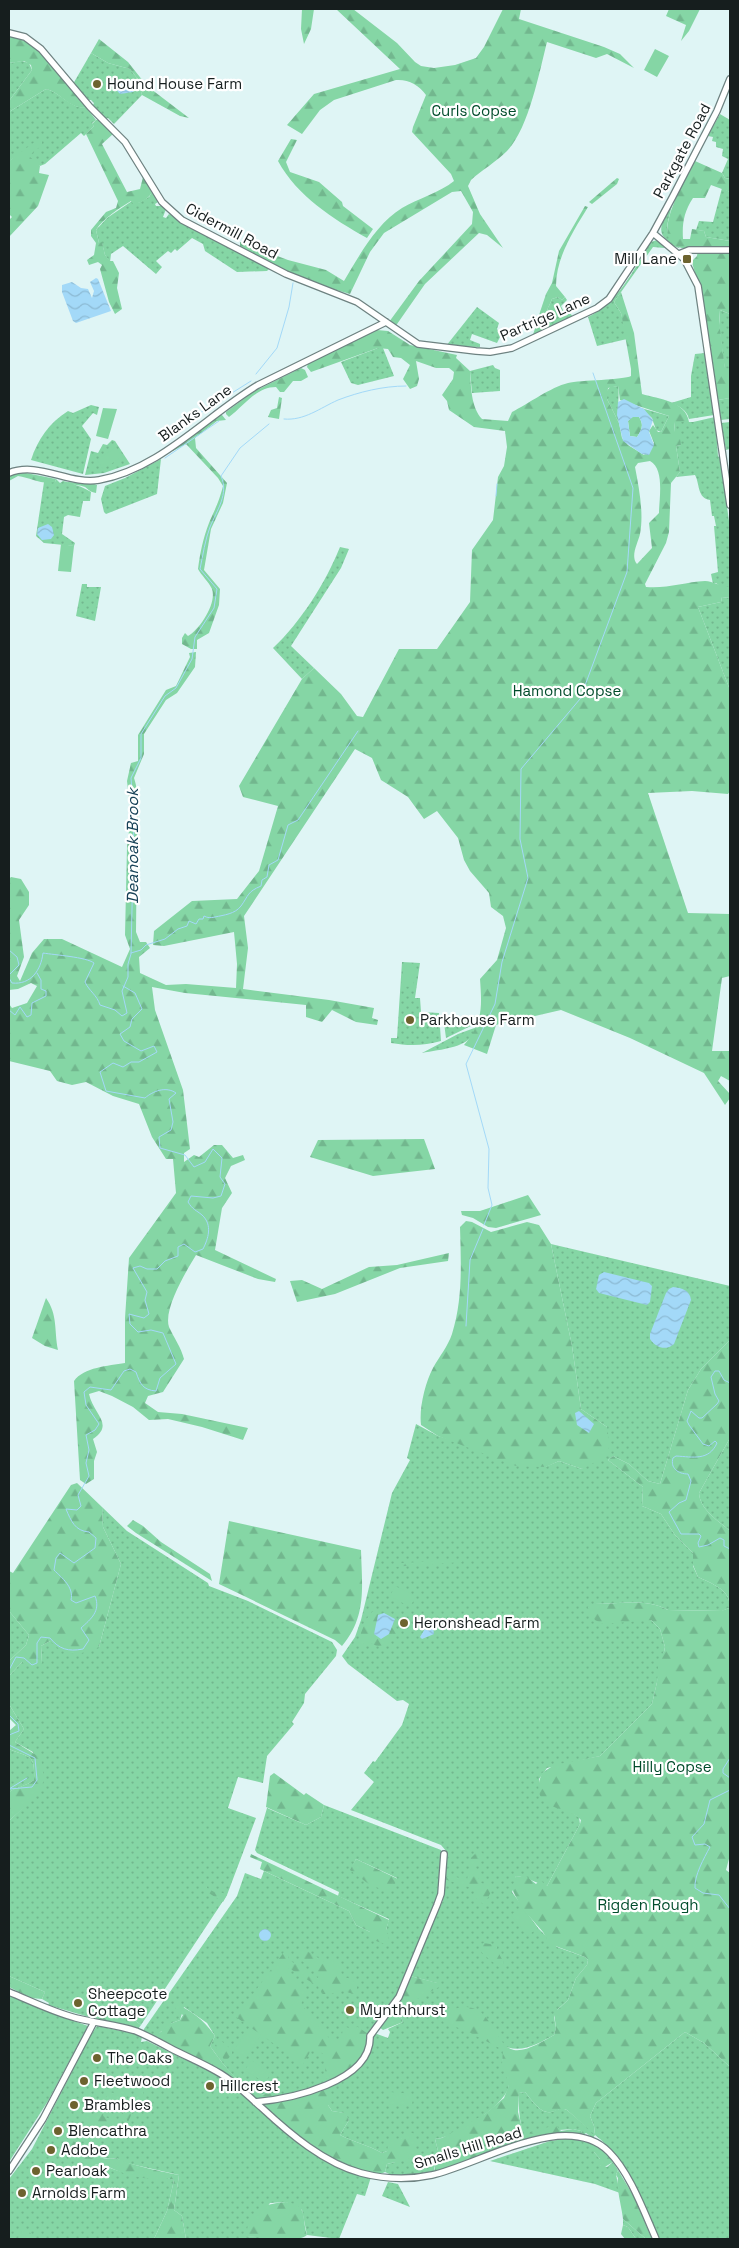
<svg xmlns="http://www.w3.org/2000/svg" width="739" height="2248" font-family="'Space Grotesk',sans-serif">
<defs>
<pattern id="grass-dots" width="8" height="8" patternUnits="userSpaceOnUse" patternTransform="scale(1.25)"><rect width="8" height="8" fill="#85d6a5"/><path d="M2 2h.1M6 6h.1" fill="none" stroke="#72b78e" stroke-width="1.8" stroke-linecap="round"/></pattern>
<pattern id="forest-firs" width="22" height="20" patternUnits="userSpaceOnUse" patternTransform="scale(1.25)"><rect width="22" height="20" fill="#85d6a5"/><path d="M5 1l3.5 6h-7zM16 11l3.5 6h-7z" fill="#72b78e"/></pattern>
<pattern id="water-waves" width="16" height="10" patternUnits="userSpaceOnUse" patternTransform="scale(1.25)"><rect width="16" height="10" fill="#a3d9f8"/><path d="M0 5q4-4 8 0t8 0" fill="none" stroke="#8cbad4"/></pattern>
</defs>
<rect width="100%" height="100%" fill="#dff5f5"/>
<path fill="url(#grass-dots)" fill-rule="evenodd" d="M91,53L108,63L130,69L137,78L142,95L114,124L108,118L106,119L93,105L94,103L91,100H89L73,84Z
M22,61L29,63L32,70L9,101V63Z
M46,89C60,92 72,110 86,107L96,120L92,123L94,126L84,136L81,133L45,164L40,166C26,159 27,149 9,161V112Z
M720,114L730,120V179L725,178L722,173L728,159L722,156L723,149L716,147V142L712,141L713,137L708,136Z
M722,188L730,192V241L706,237L704,231L696,230L699,221L713,222Z
M152,192L158,202L155,204L156,206H162L166,209L163,217L166,218L169,214L171,215L190,228L226,244L269,269L267,271L237,272L205,251L203,244L192,238L177,251L175,249L171,253L168,251L156,261L162,267L156,274L123,246L111,254L110,262L105,255L102,243H99L96,230L107,218L132,201L138,203L149,197Z
M672,205C667,227 662,232 680,248C674,247 671,244 667,240C654,230 666,217 672,205Z
M657,240L665,248L653,247L614,302L621,313L627,339L597,346L588,317C619,302 633,270 651,242Z
M558,297L562,300L565,297L567,300L561,306L565,314L570,313L573,317L533,335L539,315H545L552,299Z
M477,307L499,323L497,329L501,335L497,343L472,334L470,340L480,344V347L446,346Z
M720,310L730,314V369H725L724,363L719,326Z
M378,348H383L394,376L358,385L351,383L341,362Z
M705,353L714,415L689,419C687,410 679,406 671,403L691,397V376L695,354Z
M493,365L495,368L500,370V391L472,393L470,371Z
M618,386C620,399 616,409 619,423L607,399L606,392L610,387Z
M730,398V419L721,420L718,400Z
M91,405L99,407L97,415L93,413L82,426L91,439L83,474L31,460C38,439 49,423 68,411L73,413Z
M641,408L669,416L661,432L656,430L652,418Z
M715,417L718,456L720,458L730,528V587H721L716,583L713,584L711,574L718,572L714,526H716L714,516H712L710,500C697,498 700,484 695,475L676,477L680,472L676,446L681,445L674,432L675,422H693Z
M730,422V449L726,450L721,423Z
M112,440L115,441L130,464L104,473L85,475L91,451L98,453L103,444L107,445Z
M161,459L157,494L106,514L104,512L101,499L105,486L125,478Z
M56,479L60,483L63,481C71,483 83,487 91,492L90,501H83L80,517L68,515L64,517L62,534L75,543L74,546L44,543L36,536L44,482H55Z
M340,547L349,549L341,568L291,646L314,668L302,679L273,648C301,622 326,582 340,547Z
M82,584H87V587H101L95,621L76,616Z
M722,597L730,598V690L698,607L721,602Z
M402,962L420,963L415,998H420L421,1012L439,1013L441,1041C424,1046 408,1046 391,1043V1038H397Z
M479,1015L477,1023L446,1038L444,1023Z
M477,1027C471,1049 440,1049 422,1053L458,1034Z
M551,1244L730,1286V1340L701,1369L688,1390L660,1484L648,1481L629,1464L613,1456L608,1460L643,1487L642,1506L661,1514L675,1535L693,1553V1566L698,1577C711,1583 733,1591 729,1608L722,1611L668,1610C645,1597 614,1605 590,1604L651,1620L660,1629L665,1647L652,1704L600,1756L547,1768L539,1779L541,1794L579,1817L580,1824L547,1886C535,1883 528,1877 515,1876L517,1880L512,1892L538,1928L557,1947L585,1957L588,1960L587,1965L576,1978L568,2000L558,2009L554,2017L556,2028L554,2035C539,2043 524,2053 506,2047C497,2068 510,2069 509,2085C507,2105 454,2138 435,2139L439,2155L434,2168L435,2171L396,2177L385,2172L387,2164L395,2162L402,2138L387,2151L382,2153C368,2145 354,2142 340,2135L349,2120L344,2113L332,2111L328,2105L324,2088L361,2065L369,2055L373,2035L377,2034L388,2038L390,2032L388,2029L403,2022L401,2017L392,2010L396,2004L437,1983L410,1976L443,1900L447,1852L441,1845L351,1810L374,1782L364,1773L373,1761L375,1762L402,1725L409,1704L403,1700L397,1701L348,1664L342,1656L355,1637L361,1620L392,1493L410,1460L407,1458L416,1424L438,1436L545,1467L559,1461L582,1469L607,1427L581,1409L572,1346Z
M730,1438V1531C719,1521 700,1510 699,1493Z
M102,1507L127,1531L208,1583L209,1586L248,1601L332,1642L337,1650L336,1656L305,1694L304,1703L292,1722L294,1724L267,1756L263,1783L238,1777L228,1808L256,1818L227,1895L141,2025L126,2014L123,2018L89,2017L48,2005L49,2003L42,1999L45,1992L9,1976V1821L32,1799L42,1785L33,1752L15,1742L24,1729L9,1704V1676L22,1662L42,1663L41,1646L50,1641L99,1647L121,1564L103,1527Z
M9,1611L29,1635L26,1645L9,1661Z
M9,1749C31,1758 35,1754 34,1780C26,1786 18,1787 9,1792Z
M324,1805L441,1850L440,1892L397,1998L388,2008H385L374,2027L371,2028L368,2034L369,2042L330,2081L309,2089L275,2098L279,2092C273,2093 266,2095 259,2094C241,2090 220,2060 210,2046L215,2036L207,2023L184,2007L180,2020L172,2023L154,2037L143,2032L144,2029L237,1896L245,1873L261,1879L264,1871L349,1911L356,1925L370,1932L386,1930L389,1919L338,1896L339,1892L257,1853L255,1850L267,1808L306,1825L321,1817ZM356,1859L397,1878V1879L351,1870Z
M9,1994L46,2011L88,2026L48,2101L9,2162Z
M97,2026L136,2034L142,2037L141,2042L147,2041L221,2077L270,2119L318,2156L332,2165L371,2177L365,2196L357,2194L339,2239L307,2235L302,2210L286,2202L270,2203L246,2236L303,2239H186L182,2216L174,2210L179,2175L122,2162L117,2158C102,2161 85,2153 75,2142L96,2165C106,2165 113,2170 123,2172C140,2175 157,2174 174,2180L167,2211L154,2239H9V2179L32,2149L91,2035Z
M685,2032L704,2043L730,2067V2239H660C643,2202 629,2161 595,2135L593,2138L586,2133L583,2135L581,2131L573,2129L559,2130L524,2138C520,2122 518,2109 519,2093L525,2092C531,2099 540,2114 551,2112C558,2110 560,2107 567,2110L595,2134L594,2126L590,2116L596,2103Z
M572,2138L594,2144V2152L600,2159V2165L607,2167L613,2162L618,2170L616,2175L620,2193L595,2184L490,2161L550,2141Z
M388,2182L398,2184L410,2207L382,2196Z
M623,2219L646,2239H636L628,2227L623,2225Z"/>
<path fill="url(#forest-firs)" fill-rule="evenodd" d="M302,9H314L311,29L304,44L301,29Z
M336,9H353L397,43L415,62L421,66L434,68L455,65L476,58L484,47L503,9H521L519,19L604,47L620,54L634,68L607,54L596,58L547,42C539,73 529,128 507,151C496,162 482,170 471,180L468,186L480,214L503,248L487,235L479,233L425,284L395,327L389,322L419,281L472,224L473,212L461,191L452,192L384,233L370,252L350,294L333,289L330,295L298,282L299,277L281,270L240,248V242L288,260L326,270L344,281C359,256 376,224 402,208C417,199 441,192 454,181L451,174L412,132L413,127L426,95C419,85 408,79 396,80L334,100L320,110L302,134L287,125L314,94L400,69Z
M669,9H700L689,31L681,41L686,25L666,16Z
M9,36L25,41L36,48L86,107C72,111 60,92 46,89L9,112V101L32,70L31,65L24,61L9,63Z
M99,39L128,62L147,86L189,118L180,116L142,95L137,78L130,69L108,63L91,53Z
M96,120H99L113,134L102,144L127,192L140,189L143,177L152,192C148,200 142,201 134,205L131,201C120,208 103,218 96,230L99,243L102,242L105,255L110,261H113L119,273L117,288L122,309L115,314L109,302L100,269L102,265L98,262L89,265L87,260L94,255L96,243L91,236V230L106,212L116,208L118,201L86,134L94,126L92,124Z
M40,138L42,141V145L29,156L40,166L39,173L49,175L38,206L9,237V220L12,217L9,214V161Z
M291,139L297,140L286,162L290,172L319,182L342,202L343,206L373,229L367,238C333,219 297,196 278,161Z
M695,161L722,173L725,178L730,179V192L711,185L705,198H693C684,212 682,223 683,239H690L692,229L704,231L706,237L730,241V314L720,310L719,322L725,368L730,369V398L718,400L703,300L693,266L692,261L697,256L698,248C693,248 687,249 682,248C646,241 687,178 695,161Z
M617,178L619,179L617,184L592,204L589,202Z
M585,206L588,207C574,230 556,257 556,286L565,297L562,300L558,297L552,299L545,315H539L546,294L552,283L559,251Z
M621,292L634,333L642,394C659,399 686,401 689,422H675L674,432H679L681,445L676,446L680,472L671,483L669,532L666,543L645,584L646,587C666,589 685,582 705,581C713,581 721,587 730,587V598L722,597L721,602L698,607L730,690V791L728,794L692,791L648,793L688,913L730,914V976L722,978L712,1051H730V1081L721,1076L718,1081L730,1094V1098L725,1105L704,1073L630,1038L561,1010L496,1025L487,1054L464,1045C483,1023 482,1007 480,979L497,960L506,928L503,916L491,907L489,893L470,871L464,860L458,838L437,811L424,819L408,797L381,780L372,758L355,749L244,916L248,948L243,989L329,1000L374,1008L372,1018L378,1020L377,1025L356,1022L332,1010L322,1022L306,1017V1005L185,993L152,987L155,1010L183,1090L190,1149L184,1153V1162L194,1155L199,1157L214,1145H222L233,1158L243,1155L245,1160L231,1166L225,1178L232,1193L222,1208L215,1250L276,1279L275,1282L258,1279L196,1255C187,1270 163,1309 169,1327C174,1338 181,1347 184,1359L163,1392L148,1396L145,1403L158,1412L182,1414L248,1428L243,1440L202,1427L168,1419L149,1420L133,1407L112,1396L99,1391L89,1394C93,1414 115,1424 93,1439L97,1452L94,1461V1479L86,1484L80,1480L74,1381C84,1367 108,1366 125,1363V1318L129,1258L176,1193L173,1159H166L152,1137L139,1104L113,1096L86,1082L72,1085L57,1081L50,1071L9,1061V1004L12,1008L27,1003L37,986L31,983L18,989L9,990V879L11,877L21,879L29,892V905L19,920L24,957L17,976L20,981L32,953L44,939H62L122,967L130,949L125,935L127,847L131,815L127,781L131,763L138,761V735L166,690L176,686L190,657L189,653L196,652L195,667L177,693L166,700L144,734V754L134,778C139,793 135,794 136,807C138,820 140,823 137,836L136,932L140,942H146L150,948L139,957L140,973L166,985L186,984L236,988L237,964L234,932L164,946L153,945L154,931L192,901L237,899L259,871L278,806L243,797L239,786L302,679L314,668L341,694L357,716L363,717L399,649H437L470,602L472,550L493,520L498,477L504,466L507,447L505,431L474,427L449,410L447,401L442,395L453,379L454,372L449,368H436L416,361L419,379L417,386L410,389L403,379L410,365L401,358L393,357L388,349L378,348L311,372L307,367L308,363L377,330L388,331L410,345L457,355L456,358L470,371C471,387 471,407 482,419L508,421L512,412C528,404 551,387 568,383C580,380 624,380 631,376V369L621,313L614,302ZM618,386L620,400L669,416L661,432H658L653,425L649,431L654,443L644,455L628,445L622,438L619,423L607,399L608,388ZM650,461C665,469 659,499 659,513L649,523L652,548L637,564C630,556 638,543 640,534C644,513 639,488 635,467L638,463Z
M301,368L305,370L308,377L301,381H293L284,392H280L276,387C256,387 244,406 229,417L226,414V412L253,392Z
M279,397L282,398L279,419L268,417L271,410L277,408Z
M219,415H222L226,420L217,421L195,438L196,448L227,483L223,503L211,529L204,570L220,589L219,605L209,633L197,640V649H191L182,644V638L185,633L188,636C200,629 217,603 212,589C209,582 201,575 198,569C200,554 203,538 209,523C215,509 219,502 223,486L218,478L186,444L173,451V449Z
M632,417H639C644,425 642,429 637,437L630,436L628,421Z
M21,472L56,479L55,482C42,485 31,478 18,476L9,481V475Z
M68,482L94,484L97,485L96,493C90,492 89,490 85,487C80,485 73,485 67,483Z
M424,1139L435,1169L373,1176L310,1157L318,1140Z
M528,1195L541,1215L496,1228L488,1227L473,1218L462,1215L461,1211H480Z
M466,1221L472,1222L491,1232L527,1222L539,1225L551,1244L572,1346L581,1409L607,1427L610,1446L601,1459L582,1469L559,1461L546,1467L516,1466L438,1436L421,1425C419,1408 425,1383 433,1368C439,1357 448,1346 452,1334C463,1299 461,1263 460,1227Z
M449,1253L448,1261L400,1268L335,1294L297,1302L290,1281L302,1280L322,1289L369,1267L397,1265Z
M46,1298C58,1315 54,1330 58,1350L45,1346L32,1338Z
M730,1340V1438L699,1493C700,1510 719,1521 730,1531V1855L726,1870L730,1873V2067L704,2043L685,2032L596,2103L590,2116L594,2126L595,2135L567,2110C560,2107 558,2111 551,2112C540,2114 531,2099 525,2092L519,2093L518,2112L524,2137L529,2136L530,2132L556,2125L561,2131L573,2129L581,2131L583,2135H554L435,2171L434,2159L439,2155L435,2139L442,2138L485,2114L504,2098L509,2085L502,2064L503,2050L465,2030L444,2023L440,2016C446,2013 452,2010 458,2008C492,2000 494,2047 514,2050C527,2052 543,2041 554,2035L556,2028L554,2013L568,2000L576,1978L587,1965L588,1960L585,1957L550,1944L543,1932L521,1907L511,1887L516,1880L515,1876L527,1877L536,1884L540,1880L547,1886L580,1824L581,1820C571,1805 526,1813 542,1773L554,1765L600,1756L652,1704L657,1682L659,1657L664,1652L665,1647L660,1629L651,1620L603,1624L595,1620L587,1609L590,1604C614,1605 645,1597 668,1610L721,1611L729,1608C733,1591 711,1583 698,1577L693,1565V1553L675,1535L661,1514L642,1506L643,1487L608,1460L613,1456L629,1464L648,1481L660,1484L688,1390L701,1369Z
M77,1483L102,1507L103,1527L121,1564L99,1647C77,1656 67,1658 50,1641L41,1646L42,1663L34,1668L22,1662L9,1676V1661L26,1645L29,1635L9,1611V1571L13,1573L71,1485Z
M133,1520L143,1526L161,1542L210,1574L212,1581L136,1533L127,1526Z
M229,1521L361,1550C362,1587 367,1616 342,1646L335,1640L219,1584Z
M462,1559V1562L391,1567V1564Z
M375,1610L381,1614L378,1615L381,1639L388,1634L393,1625L396,1627L398,1633C391,1642 379,1652 369,1641L361,1645L359,1639C363,1629 365,1616 375,1610Z
M9,1704L24,1729L15,1742L41,1758C42,1766 45,1778 42,1786C36,1800 19,1811 9,1821V1792C17,1787 26,1786 34,1780C35,1754 31,1758 9,1749V1731L16,1725L9,1718Z
M274,1773L304,1795L306,1793L324,1805L321,1817L306,1825L266,1807L270,1776Z
M479,1850L485,1856L484,1861H476L475,1866L480,1876L477,1881L493,1888L484,1905L475,1897L476,1890L474,1885L472,1888L444,1879V1877L452,1876L467,1880L471,1858Z
M251,1854L389,1920L386,1930L389,1937L385,1944L373,1940L370,1932L356,1925L349,1911L260,1869L262,1862L250,1857Z
M356,1859L398,1879L390,1892L370,1885L350,1870Z
M203,1884H207V1888L214,1892L218,1891L227,1895L223,1902L204,1890Z
M483,1943L497,1945V1950L504,1963L499,1967L483,1954L479,1948Z
M304,1949L326,1963L330,1959L343,1967L341,1971L342,1977L352,1979L357,1986V1990L353,1994L341,1990L331,1994H323L319,1989L317,1981L314,1984L289,1968L286,1974L295,1979L305,1990L301,2005L316,2019L318,2026L325,2030L328,2037L336,2042L342,2035L343,2026L349,2028L358,2027L368,2034C372,2057 347,2071 330,2081L325,2077L326,2056L313,2047L302,2066L297,2064L294,2058L236,2017L284,1952L288,1955L289,1960L318,1978L319,1975L301,1960L300,1951Z
M9,1976L45,1992L42,1999L31,1998L9,1987Z
M410,1976L438,1983L439,1987L401,2008L396,2004Z
M174,2003C191,2010 205,2021 215,2036L210,2046C220,2060 243,2092 261,2094C267,2095 274,2092 280,2092L275,2098L256,2100L235,2082L154,2037L156,2033L161,2032L164,2026L180,2020L183,2015L176,2010Z
M392,2010L401,2017L403,2022L383,2030L379,2027Z
M109,2012L123,2018L126,2014L141,2025L138,2029L89,2017Z
M219,2039L232,2050V2055L225,2061L215,2046Z
M122,2083L127,2085L120,2108L111,2106L103,2116L115,2121L122,2128L116,2140H109L98,2132L92,2139L87,2141L83,2138L87,2124L83,2116L88,2113L96,2116L109,2092L114,2093L118,2091Z
M142,2086L145,2088L139,2105L136,2104L128,2122L123,2113L131,2100H135L140,2088Z
M324,2088L332,2096L328,2105L332,2111L345,2113L349,2120L340,2135C354,2142 368,2145 382,2153L387,2151L389,2140L402,2138L410,2132L414,2134V2154L416,2157L387,2164L385,2172C355,2186 285,2124 263,2106L264,2103L295,2099Z
M68,2139C85,2145 96,2163 117,2158C125,2164 168,2173 179,2175L174,2210L182,2216L186,2239H154L167,2211L174,2180C162,2176 160,2181 151,2179C141,2178 130,2175 120,2172C115,2170 110,2167 105,2166C88,2162 62,2166 68,2139Z
M594,2144L606,2152L613,2162L603,2168L600,2165V2159L594,2152Z
M618,2170L634,2197L652,2239H646L623,2219C622,2208 616,2188 618,2178L616,2175Z
M286,2202C309,2206 301,2216 307,2235C296,2244 261,2237 246,2236C249,2210 261,2204 286,2202Z
M623,2225L628,2227L636,2239H625L621,2234Z
M22,2229L29,2231L34,2239H15L20,2237Z"/>
<path fill="#85d6a5" d="M655,49L669,56L657,77L644,70Z
M103,408L117,409L108,439L96,436Z
M116,447L122,457L103,469L97,460Z
M61,544L74,546L71,572L58,571Z
M404,963L416,965L413,987L401,986Z
M395,1586L416,1596L410,1607L390,1596Z
M521,1907L538,1928L527,1936L511,1915Z
M249,2028L261,2035L246,2058L234,2050Z
M251,2060L271,2073L265,2083L245,2070Z
M390,2092L413,2094L412,2106L389,2104Z"/>
<path fill="url(#water-waves)" fill-rule="evenodd" d="M113,80L129,85L130,83L135,86V89L133,92L120,94L111,84Z
M96,278L98,279L111,311L76,323L73,321L62,292V285L72,282L81,288L88,289L92,298L94,291L90,282Z
M624,399L644,409L653,420L649,432L654,445L649,455L642,454L623,441L617,415L618,402ZM633,417H639C644,425 642,429 637,437L630,436L628,421Z
M48,524L52,527L54,535L51,539L42,540L37,534L38,528Z
M604,1272L649,1283L652,1286L650,1302L647,1305L599,1293L596,1289L599,1275Z
M673,1287C682,1288 690,1290 691,1300L674,1344C666,1351 656,1348 650,1339V1334L666,1293L669,1289Z
M579,1411L594,1424L589,1433L577,1425L575,1413Z
M384,1613L395,1619L389,1634L381,1639L374,1634L378,1615Z
M426,1627H433L434,1634L422,1639L420,1637Z
M259 1935a6 6 0 1 1 12 0a6 6 0 1 1-12 0Z"/>
<g fill="none" stroke-linecap="round" stroke-linejoin="round">
<path stroke="#a3d9f8" stroke-width="1" d="M256,374L277,348L289,307L293,283
M200,413L251,381
M284,419C304,421 320,408 338,400C359,392 383,386 406,386
M165,458L219,421
M496,496L497,484
M9,950L17,957L19,965L9,975
M131,953L141,950L146,945L165,939L178,929L187,926L189,921L196,924L199,919H203L204,916C208,918 210,918 215,917C224,915 235,914 241,906C249,895 247,892 261,886L262,880L267,877L269,865L278,860L288,825L298,820L358,731
M9,978L12,983C31,985 41,970 43,953C55,955 86,957 94,963L85,982C89,991 97,995 100,1005L115,1010L122,1016L127,1013L122,991L128,977V964L131,954L134,817L131,778L141,758V734L165,696L176,688L192,659L195,637L214,608L217,589L200,569C203,555 205,540 210,527C217,510 229,494 221,476L240,448L269,424
M9,1010L15,1015L20,1007L27,1017L31,1015L32,1003L46,996V991L41,989V980L37,973
M484,1225L492,1205L488,1188L489,1149L466,1064L495,1004L502,962L528,878L520,839L521,769L580,699L627,572L633,488L593,373
M466,1326L470,1260L483,1229
M730,1383L724,1380L719,1371H715L711,1377L715,1394L719,1401L717,1404L702,1418H699L691,1411L687,1421L689,1425L703,1444L709,1446L715,1441L717,1443C709,1461 693,1457 676,1456L673,1458C670,1468 678,1474 688,1474L691,1481L686,1500L679,1503L669,1512L681,1534H699L701,1536L698,1543L699,1547L708,1545L720,1538L724,1540V1546L730,1549
M9,1670L16,1657L24,1658L32,1665L37,1663V1643L41,1637L50,1638C59,1649 68,1652 83,1649L89,1640L81,1628C91,1619 101,1611 95,1596L76,1603L71,1600C74,1587 62,1578 54,1570L56,1558L60,1553L74,1563L95,1548L96,1538L89,1532C75,1531 71,1521 66,1509L77,1510L81,1506L78,1495L89,1476L86,1463L89,1450L86,1435L95,1430L99,1424L86,1405L84,1392L90,1387L111,1390L124,1371L130,1369L136,1372C140,1384 143,1390 156,1391L160,1378L176,1364L163,1333L151,1330L138,1332L130,1324L129,1314L144,1318L149,1314L145,1300L147,1292L133,1268L140,1266L147,1269H157L165,1261L178,1256V1247L184,1244L195,1252L203,1249C208,1239 213,1225 202,1215C196,1210 193,1210 188,1202L191,1196L213,1198L221,1196L225,1184L220,1177L222,1158L213,1149L205,1162L194,1167L185,1155L160,1148L159,1137L171,1130L173,1122L169,1099L176,1093C166,1086 153,1091 145,1098L106,1091L100,1072L113,1063L123,1067L131,1062H139L157,1052L154,1046L141,1051L124,1041L120,1034L130,1027L132,1019L142,1009L135,993L123,986
M9,1715L18,1724L19,1731L9,1735
M9,1745L35,1758L37,1780L32,1787L9,1789
M730,1758L723,1769V1773L730,1778
M9,1789L27,1778
M730,1790L710,1800L704,1824L692,1837L695,1845L705,1844L710,1847C704,1858 694,1876 695,1888L703,1893L719,1895L730,1909"/>
<defs>
<path id="minor" d="M9,33L25,37L41,49L90,107L125,142L162,202L182,220L286,274L357,302L418,344L476,351L490,352L512,348L597,308L609,299L653,233L672,198L717,111L730,79
M653,233L684,259L698,286L730,505
M679,254L689,250H730
M9,473C38,461 69,485 99,480C160,469 206,416 258,385L386,322
M9,1992C31,2001 53,2012 76,2018C96,2023 117,2025 136,2031C148,2036 159,2042 170,2048C187,2057 205,2064 221,2074C236,2083 249,2097 262,2108C290,2134 324,2163 361,2173C384,2179 409,2180 432,2175C481,2164 566,2109 609,2152C630,2173 644,2212 656,2239
M255,2102C290,2099 372,2082 370,2036L399,1997L437,1905L441,1894L444,1854
M9,2171L43,2119L94,2022"/>
</defs>
<use href="#minor" stroke="#6e8281" stroke-width="8"/>
<use href="#minor" stroke="#fff" stroke-width="5.5"/>
</g>
<g fill="#6d632f" stroke="#fff" stroke-width="2">
<circle cx="97" cy="84" r="5"/>
<rect x="682" y="254" width="10" height="10" rx="2.5"/>
<circle cx="410" cy="1020" r="5"/>
<circle cx="404" cy="1623" r="5"/>
<circle cx="78" cy="2003" r="5"/>
<circle cx="350" cy="2010" r="5"/>
<circle cx="97" cy="2058" r="5"/>
<circle cx="84" cy="2081" r="5"/>
<circle cx="210" cy="2086" r="5"/>
<circle cx="74" cy="2105" r="5"/>
<circle cx="58" cy="2131" r="5"/>
<circle cx="51" cy="2150" r="5"/>
<circle cx="36" cy="2171" r="5"/>
<circle cx="22" cy="2193" r="5"/>
</g>
<g text-anchor="middle" stroke-width="4.5" stroke-linejoin="round" paint-order="stroke">
<g font-size="15" fill="#161e1e" stroke="#fff" text-anchor="start">
<text x="107" y="89">Hound House Farm</text>
<text x="677" y="264" text-anchor="end">Mill Lane</text>
<text x="420" y="1025">Parkhouse Farm</text>
<text x="414" y="1628">Heronshead Farm</text>
<text x="88" y="1999">Sheepcote<tspan x="88" dy="17">Cottage</tspan></text>
<text x="360" y="2015">Mynthhurst</text>
<text x="107" y="2063">The Oaks</text>
<text x="94" y="2086">Fleetwood</text>
<text x="220" y="2091">Hillcrest</text>
<text x="84" y="2110">Brambles</text>
<text x="68" y="2136">Blencathra</text>
<text x="61" y="2155">Adobe</text>
<text x="46" y="2176">Pearloak</text>
<text x="32" y="2198">Arnolds Farm</text>
</g>
<g font-size="15" fill="#004c2b" stroke="#fff">
<text x="474" y="116">Curls Copse</text>
<text x="567" y="696">Hamond Copse</text>
<text x="672" y="1772">Hilly Copse</text>
<text x="648" y="1910">Rigden Rough</text>
</g>
<g font-size="15" fill="#161e1e" stroke="#fff">
<text transform="translate(682 151) rotate(-62)" y="5">Parkgate Road</text>
<text transform="translate(232 231) rotate(28)" y="5">Cidermill Road</text>
<text transform="translate(545 317) rotate(-24)" y="5">Partrige Lane</text>
<text transform="translate(195 413) rotate(-36)" y="5">Blanks Lane</text>
<text transform="translate(468 2148) rotate(-17)" y="5">Smalls Hill Road</text>
</g>
<g font-size="16" font-style="italic" fill="#174157" stroke="#fff">
<text transform="translate(132 846) rotate(-90)" y="6">Deanoak Brook</text>
</g>
</g>
<rect width="739" height="2248" fill="none" stroke="#161e1e" stroke-width="20"/>
</svg>
